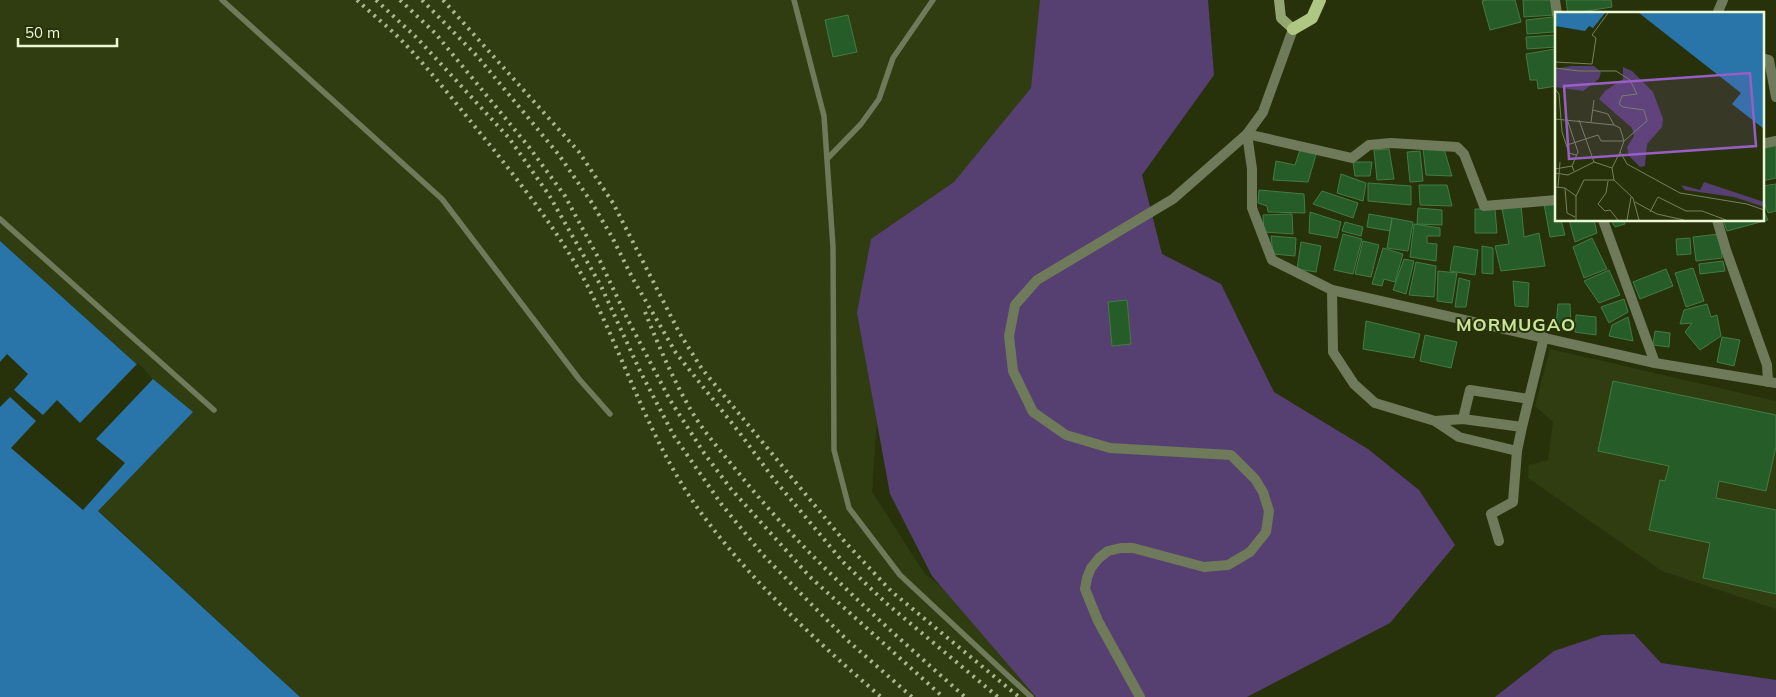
<svg xmlns="http://www.w3.org/2000/svg" width="1776" height="697" font-family="Mulish,sans-serif">
<rect width="100%" height="100%" fill="#27320b"/>
<path fill="#303d11" d="M0,0H1116L880,371L872,492L925,574L1082,697H300L98,510L192,412L153,379L0,241Z
M1550,349L1776,401V609L1662,571L1528,478L1529,465L1548,460L1553,422L1535,406Z"/>
<path fill="#563f71" d="M1040,0H1208L1214,75L1142,175L1162,254L1221,284L1274,392L1368,449L1419,490L1455,545L1390,623L1247,697H1036L932,576L890,494L857,313L871,239L954,182L1031,88Z
M1634,634L1661,663L1776,680V697H1495L1554,651L1602,635Z"/>
<path fill="#2974a9" d="M0,241L153,379L193,412L98,511L300,697H0Z"/>
<path fill="#27320b" d="M7,354L28,374L14,390L43,415L57,400L80,423L138,363L153,379L96,439L125,463L83,510L11,448L36,421L10,397L0,407V362Z"/>
<path fill="#255c27" stroke="#447b44" d="M1486,0H1515L1521,22L1490,30L1482,1Z
M1523,0H1553L1554,15L1524,17Z
M1566,0H1611L1612,7L1568,14Z
M848,15L857,52L833,57L825,20Z
M1553,17L1554,32L1527,34L1526,20Z
M1555,35L1556,47L1527,49L1526,37Z
M1555,49L1556,86L1538,89L1537,80H1530L1526,54Z
M1776,144V178L1762,181V147Z
M1301,147L1317,151L1308,182L1273,180L1276,161L1295,165Z
M1423,148L1444,149L1452,176L1426,175Z
M1389,149L1394,179L1377,180L1374,150Z
M1420,151L1423,181L1410,182L1407,152Z
M1353,162H1372L1370,176H1355Z
M1341,174L1366,183L1363,201L1337,193Z
M1368,183L1411,186V205L1368,201Z
M1776,184V211L1768,213L1762,195V186Z
M1419,185H1447L1452,206L1420,205Z
M1259,190L1304,194L1305,213L1268,212L1267,206L1258,203Z
M1322,191L1358,203L1353,218L1313,204Z
M1556,203V220H1561L1565,235L1550,237L1544,204Z
M1521,205L1524,237L1539,233L1545,266L1501,271L1495,246L1509,244L1502,209Z
M1762,207L1768,220L1727,231L1723,220H1762Z
M1418,208L1442,210V225L1417,224Z
M1475,209H1495L1497,233H1475Z
M1310,212L1341,222L1337,238L1309,233Z
M1292,214L1293,234L1264,232L1263,215Z
M1369,214L1392,218L1390,231L1367,227Z
M1392,218L1413,222L1408,251L1387,248Z
M1569,220H1594L1597,233L1575,242Z
M1611,220H1624L1625,224L1615,227Z
M1345,222L1363,227L1361,236L1342,231Z
M1414,224L1440,228V236H1427V243L1437,244L1436,261L1410,257Z
M1343,234L1362,239L1353,274L1334,270Z
M1720,234L1722,258L1696,261L1693,237Z
M1271,236L1296,238L1295,256L1273,254Z
M1592,238L1607,269L1584,278L1573,247Z
M1690,238L1691,254L1677,255L1676,239Z
M1363,241L1379,245L1371,277L1355,274Z
M1301,242L1321,246L1316,272L1297,269Z
M1454,246L1478,250L1475,275L1450,271Z
M1482,246L1493,248V274L1482,273Z
M1383,248L1403,254L1395,282L1384,279L1382,286L1372,284Z
M1404,259L1414,261L1406,294L1393,290Z
M1723,261L1725,271L1700,274L1699,264Z
M1416,262L1436,266L1434,297L1409,295Z
M1693,268L1704,301L1686,307L1675,273Z
M1666,269L1673,286L1640,299L1633,282Z
M1609,270L1620,295L1599,303L1584,281Z
M1438,271L1457,273L1452,303L1437,301Z
M1459,278L1470,281L1466,307H1455Z
M1513,281L1529,283L1528,307L1515,306Z
M1624,299L1628,312L1609,323L1601,307Z
M1127,300L1131,344L1112,346L1108,302Z
M1558,304H1570L1571,328L1556,326Z
M1707,304L1711,317L1717,315L1721,336L1700,350L1685,332L1692,323L1680,324L1684,310Z
M1576,315L1596,317V335L1575,332Z
M1628,317L1633,341L1609,336L1612,325Z
M1366,321L1420,334L1414,358L1363,349Z
M1655,331L1670,333L1669,347L1653,345Z
M1425,335L1457,342L1451,368L1420,361Z
M1722,337L1740,340L1734,366L1717,362Z
M1613,381L1776,415V447L1766,491L1719,481L1716,498L1776,510V594L1703,578L1710,543L1649,530L1660,480L1665,481L1669,466L1598,451Z"/>
<g fill="none" stroke-linecap="round" stroke-linejoin="round">
<path stroke="#6e7a5a" stroke-width="5.5" d="M222,0L442,199L579,379L610,414
M794,0L824,116L833,247L834,450L849,508L900,575L1031,697
M827,159L861,124L879,99L893,58L933,0
M0,219L214,410"/>
<path stroke="#6e7a5a" stroke-width="10" d="M1555,0L1557,14
M1717,14L1723,0
M1762,58L1769,60L1776,97
M1247,134L1352,158L1369,145L1391,143L1457,147L1464,154L1484,206L1556,200
M1762,144L1776,141
M1603,220L1655,363
M1717,220L1726,250L1767,365L1768,382
M1332,290L1333,352L1354,384L1375,403L1435,421L1459,437L1517,451
M1463,419L1470,390L1529,399
M1435,421L1463,419L1522,427
M1499,541L1491,514L1513,502L1517,451L1522,427L1544,337"/>
<path stroke="#6e7a5a" stroke-width="10" d="M1247,134L1252,169V208L1272,260L1332,290L1655,363L1776,383
M1140,697L1098,621L1085,589L1087,578L1091,568L1099,558L1108,551L1121,548H1133L1204,567L1228,565L1250,552L1266,532L1269,511L1263,492L1255,479L1231,455L1110,448L1066,435L1033,412L1013,371L1009,336L1015,305L1037,280L1173,199L1247,134L1263,112L1293,29"/>
<path stroke="#93a571" stroke-width="10" d="M1279,0L1281,18L1293,29"/>
<path stroke="#afc783" stroke-width="12" d="M1293,29L1312,18L1320,0"/>
<path stroke="#a9b690" stroke-width="4" stroke-dasharray="2.5 5" stroke-linecap="butt" d="M357,0C373,15 391,29 406,45C437,78 465,115 494,150C526,191 560,234 585,281C623,354 647,434 694,503C746,577 813,638 881,697
M376,0L417,38L509,138L549,195L601,286L640,371L674,436L722,505L763,555L815,608L847,640L912,697
M400,0L435,33L478,85L529,147L565,196L600,261L627,318L670,400L704,453L731,489L810,577L943,697
M422,0L477,56L559,155L592,203L612,237L633,279L676,353L739,432L773,478L843,562L886,603L998,697
M443,0L579,152L613,203L680,334L702,369L845,542L891,591L1019,697
M645,312C658,344 671,375 688,405C701,429 720,450 737,471C805,556 884,625 965,697"/>
</g>
<g text-anchor="middle" stroke-width="4" stroke-linejoin="round" paint-order="stroke">
<g font-size="18" font-weight="bold" letter-spacing="1" fill="#cce69a" stroke="#27320b">
<text x="1516" y="331">MORMUGAO</text>
</g>
</g>
<g transform="translate(1555 12)">
<rect width="209" height="209" fill="#27320b"/>
<path d="M16,54H39L46,60L44,67L28,79L0,75V57ZM68,55L77,59L98,80L108,107L107,115L92,132L90,154L85,155L74,144L72,135L79,124L77,116L44,87L50,79L68,67ZM149,170L209,190V195L179,185L130,178L126,173L145,178Z" fill="#563f71"/>
<path d="M0,1H50L38,16L34,14L30,19L0,14ZM84,1H209V117L177,92L186,81Z" fill="#2974a9"/>
<path fill="none" stroke="#76825b" stroke-width="1" d="M0,50L37,52L41,26L37,23L53,1M0,56L24,59H61L75,68L82,82L67,84L64,92L68,95L89,98L92,109L69,129L65,140M0,77L4,82L7,120L14,141L21,143M38,98L53,102L59,113M0,107L59,113L65,116L69,129H46L43,123L12,133M12,107L23,140L17,154L19,159M24,108L39,150L57,156M36,110L39,88M65,140L72,152L125,181L192,192L209,198M65,140L57,156L59,168L78,186L84,208M0,157L17,154M0,161L13,163L39,150M53,169L51,181L43,192L50,199L55,198L63,208M0,175L10,176L21,184V208M3,175L5,150M10,176L12,201L20,205M21,184L29,168H59M80,190L102,202L129,208M95,200L103,185L131,199H147L171,208M72,208L76,185"/>
<path fill="#975fc4" fill-opacity="0.15" stroke="#975fc4" stroke-width="2.5" d="M195,61L201,134L14,147L9,74Z"/>
<rect width="209" height="209" fill="none" stroke="#ecf9d4" stroke-width="2.5"/>
</g>
<path d="M18 38v8h99v-8" fill="none" stroke="#ecf9d4" stroke-width="2.5"/>
<text x="25" y="38" font-size="15" fill="#ecf9d4" stroke="#27320b" stroke-width="4" paint-order="stroke">50 m</text>
</svg>
